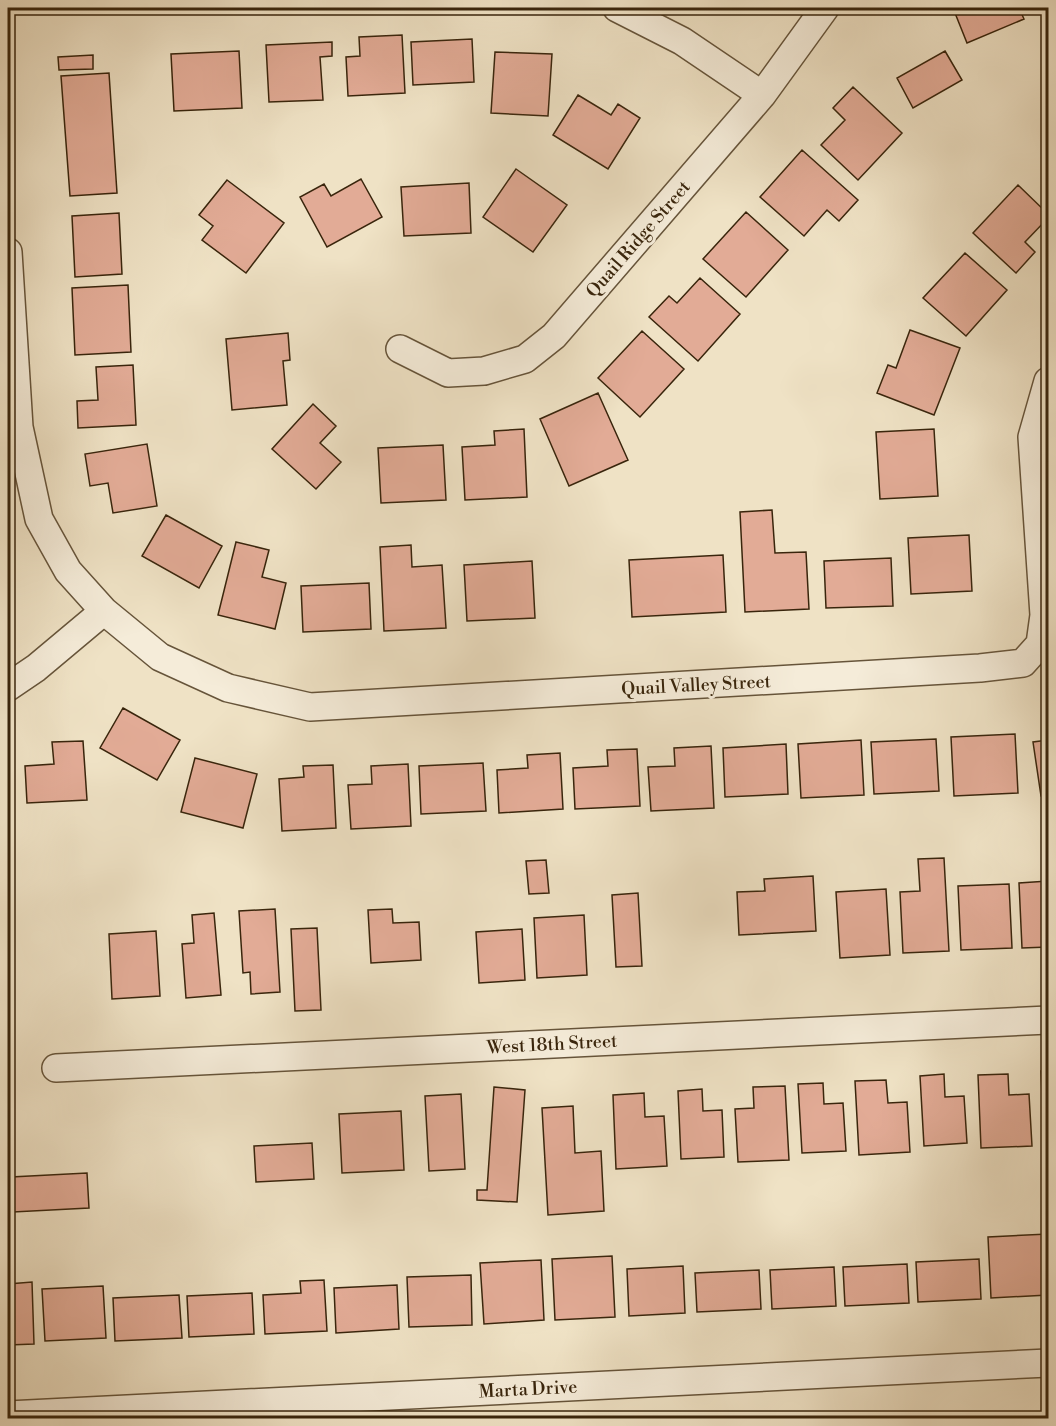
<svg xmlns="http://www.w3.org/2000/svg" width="1056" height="1426" font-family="'Libre Bodoni',serif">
<rect width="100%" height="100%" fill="#efe2c5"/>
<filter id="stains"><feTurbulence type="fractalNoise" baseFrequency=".00333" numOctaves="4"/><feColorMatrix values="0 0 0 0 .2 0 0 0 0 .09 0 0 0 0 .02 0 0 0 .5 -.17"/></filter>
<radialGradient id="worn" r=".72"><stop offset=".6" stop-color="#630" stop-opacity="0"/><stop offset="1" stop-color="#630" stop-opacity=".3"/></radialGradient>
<path fill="#e2ab96" stroke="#39250c" stroke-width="1.5" d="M953,8H1019L1024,19L967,43Z
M402,35L405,93L348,96L346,57L360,56L359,37Z
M472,39L474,82L413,85L411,42Z
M332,42V56L320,57L323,100L269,102L266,45Z
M239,51L242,108L174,111L171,54Z
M945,51L962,80L913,108L897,78Z
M495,52L552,54L548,116L491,113Z
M93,55V69L59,70L58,57Z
M109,73L117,193L70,196L61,76Z
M853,87L902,133L858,180L821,145L845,120L833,108Z
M578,95L611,115L618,104L640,118L608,169L553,135Z
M802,150L858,200L839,221L827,210L804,236L760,197Z
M516,169L567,205L533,252L483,217Z
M361,179L382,217L327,247L300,197L324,184L331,196Z
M227,180L284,223L246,273L202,240L213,226L199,215Z
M469,183L471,233L404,236L401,187Z
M1018,185L1048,214V218L1025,242L1035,252L1016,273L973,233Z
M746,212L788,250L746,297L703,259Z
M119,213L122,274L75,277L72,216Z
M965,253L1007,290L966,336L923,298Z
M700,278L740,314L698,361L649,317L669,296L677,303Z
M128,285L131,352L75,355L72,288Z
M910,330L960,348L934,415L877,393L888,365L896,368Z
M642,331L684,369L640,417L598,378Z
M288,333L290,360L283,361L287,405L232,410L226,339Z
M133,365L136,425L78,428L77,401L98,400L96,367Z
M598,393L628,460L569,486L540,419Z
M313,404L336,426L320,443L341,462L316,489L272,449Z
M524,429L527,497L465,500L462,447L495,445L494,431Z
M934,429L938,496L880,499L876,432Z
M147,444L157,506L113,513L108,483L90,486L85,454Z
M443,445L446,500L381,503L378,448Z
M772,510L775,553L806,552L809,609L745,612L740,512Z
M166,515L222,546L199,588L142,556Z
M969,535L972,591L911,594L908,538Z
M236,542L269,550L262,577L286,583L275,629L218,615Z
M411,545L412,567L442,565L446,628L384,631L380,547Z
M723,555L726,612L632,617L629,560Z
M891,558L893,606L826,608L824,561Z
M532,561L535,618L467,621L464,565Z
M369,583L371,629L303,632L301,586Z
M123,708L180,740L157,780L100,748Z
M1015,734L1018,793L954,796L951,737Z
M936,739L939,791L874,794L871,742Z
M861,740L864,795L801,798L798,744Z
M1048,740V795L1041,796L1033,742Z
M83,741L87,800L27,803L25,766L54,764L52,742Z
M786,744L788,794L725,797L723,748Z
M711,746L714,808L651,811L648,767L675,766L674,748Z
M637,749L640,806L575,809L573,768L608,766L607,750Z
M560,753L563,809L499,813L497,770L528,768L527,755Z
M195,758L257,774L243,828L181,812Z
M483,763L486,811L421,814L419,766Z
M408,764L411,826L351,829L348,785L372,784L371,766Z
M333,765L336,828L282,831L279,779L304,777L303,766Z
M8,774H10L14,832H8Z
M944,858L949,951L903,953L900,892L920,891L918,859Z
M546,860L549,893L529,894L526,861Z
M813,876L816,931L739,935L737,892L765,891L764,879Z
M1048,881V947L1022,948L1019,883Z
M1009,884L1012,948L961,950L958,886Z
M886,889L890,955L840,958L836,892Z
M638,893L642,966L616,967L612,895Z
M275,909L280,992L251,994L250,972L243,973L239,911Z
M392,909L393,923L419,922L421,960L371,963L368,910Z
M214,913L221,995L186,998L182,944L194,943L192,915Z
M584,915L587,975L537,978L534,918Z
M317,928L321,1010L295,1011L291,929Z
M522,929L525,980L479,983L476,932Z
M156,931L160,996L112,999L109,934Z
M1041,1071H1048V1140H1044Z
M944,1074L945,1097L964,1096L967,1143L924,1146L920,1076Z
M1008,1074L1009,1095L1029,1094L1032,1146L981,1148L978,1075Z
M886,1080L888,1103L907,1102L910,1152L859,1155L855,1081Z
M823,1083L824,1104L843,1103L846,1151L802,1153L798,1084Z
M785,1086L789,1160L738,1162L735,1109L754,1108L753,1087Z
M494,1087L525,1090L517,1202L477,1200V1190H487Z
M702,1089L703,1111L722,1110L724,1157L681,1159L678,1091Z
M644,1093L645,1117L664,1116L667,1166L616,1169L613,1095Z
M461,1094L465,1169L429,1171L425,1096Z
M573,1106L575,1153L601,1151L604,1211L548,1215L542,1108Z
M401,1111L404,1170L342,1173L339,1114Z
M312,1143L314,1179L256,1182L254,1146Z
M87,1173L89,1208L13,1212L11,1177Z
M1048,1234V1295L991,1298L988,1237Z
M612,1256L615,1317L555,1320L552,1259Z
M979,1259L981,1299L918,1302L916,1262Z
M541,1260L544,1320L484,1324L480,1263Z
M907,1264L909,1303L845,1306L843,1267Z
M683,1266L685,1313L629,1316L627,1269Z
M834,1267L836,1306L772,1309L770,1270Z
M759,1270L761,1309L697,1312L695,1273Z
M471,1275L472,1325L409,1327L407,1277Z
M324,1280L327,1331L265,1334L263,1295L301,1293L300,1281Z
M32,1282L34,1344L8,1345V1284Z
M397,1285L399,1329L336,1333L334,1288Z
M103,1286L106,1338L45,1341L42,1289Z
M252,1293L254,1334L189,1337L187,1296Z
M179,1295L182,1338L115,1341L113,1298Z"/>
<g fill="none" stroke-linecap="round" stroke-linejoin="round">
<defs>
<path id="minor" d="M617,8L682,41L762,95
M8,252L19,427L39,519L68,571L104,611L160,657L228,688L310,707L980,668L1023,663L1040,644L1044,615L1032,437L1048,381
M400,349L448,373L484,371L525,359L554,336L762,95L825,8
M8,687L36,668L104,611
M56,1068L1048,1020
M8,1415L1048,1363"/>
</defs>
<use href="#minor" stroke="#66543a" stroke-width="30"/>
<use href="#minor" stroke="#f5ecd9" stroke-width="27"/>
</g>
<g text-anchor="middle" stroke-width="6" stroke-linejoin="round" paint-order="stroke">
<g font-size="18" fill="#39250c" stroke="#f5ecd9">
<text transform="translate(638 239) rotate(-49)" y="6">Quail Ridge Street</text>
<text transform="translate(696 685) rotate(-3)" y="6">Quail Valley Street</text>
<text transform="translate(552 1044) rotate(-3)" y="6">West 18th Street</text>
<text transform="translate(528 1389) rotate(-3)" y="6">Marta Drive</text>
</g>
</g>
<rect width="1056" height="1426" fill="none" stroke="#efe2c5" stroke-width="30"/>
<rect x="9" y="9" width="1038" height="1408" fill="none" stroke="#39250c" stroke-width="3"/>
<rect x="15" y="15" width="1026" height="1396" fill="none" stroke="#39250c" stroke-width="1.5"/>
<rect width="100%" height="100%" filter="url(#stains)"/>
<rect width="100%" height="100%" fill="url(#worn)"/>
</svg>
